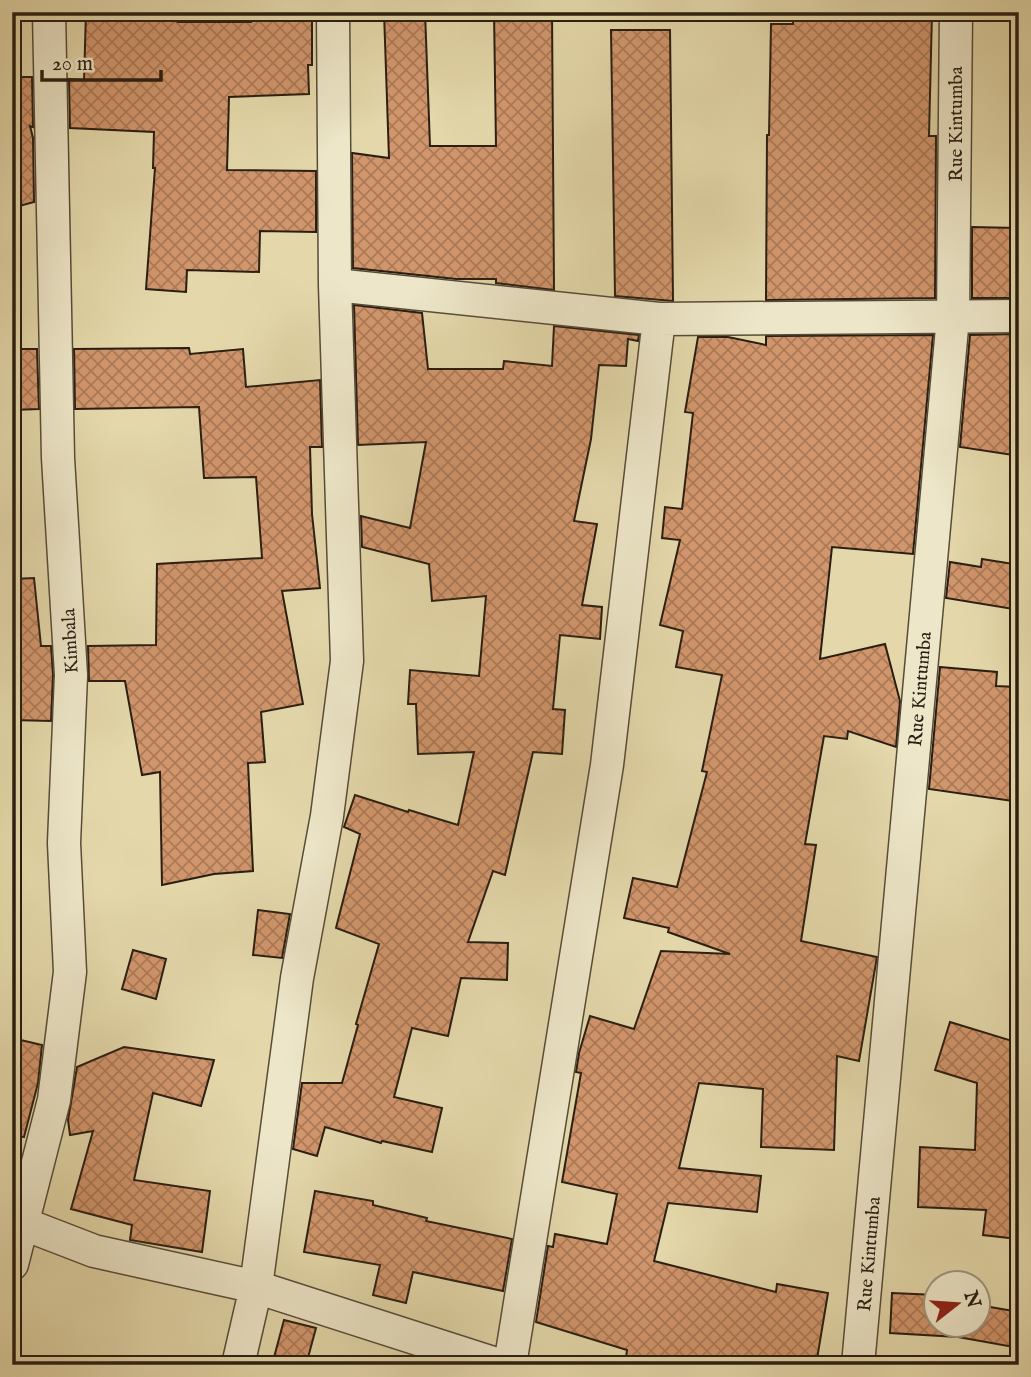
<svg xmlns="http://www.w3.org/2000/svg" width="1031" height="1377" font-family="'IM FELL English',serif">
<defs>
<pattern id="building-cross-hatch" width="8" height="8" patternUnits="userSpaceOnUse" patternTransform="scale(1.75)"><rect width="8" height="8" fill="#d2966c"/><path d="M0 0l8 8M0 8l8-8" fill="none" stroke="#ab7a58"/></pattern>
</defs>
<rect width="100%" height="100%" fill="#e4d8aa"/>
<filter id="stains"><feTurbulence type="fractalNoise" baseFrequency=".00286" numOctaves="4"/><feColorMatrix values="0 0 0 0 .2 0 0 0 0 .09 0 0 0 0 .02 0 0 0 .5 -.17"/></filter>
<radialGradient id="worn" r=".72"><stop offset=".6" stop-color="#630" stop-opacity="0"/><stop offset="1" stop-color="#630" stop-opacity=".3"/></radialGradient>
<path fill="url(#building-cross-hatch)" stroke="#2a1e13" stroke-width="2" d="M86,12H181L178,22H251V12H312V65H308L309,94L229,97L227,170L316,171V232L260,231L259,272L187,270L186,292L146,289L155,168H153L154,132L70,128L69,79L84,80Z
M384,12H425L430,146H496L494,12H552L554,290L496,283V279H456L353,268L352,153L389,158Z
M793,12H932L929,136H936L935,298L766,300L767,135H769L771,24H793Z
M611,30H670L673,301L615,296Z
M12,77H32L33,127L30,126L33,138L34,202L12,208Z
M972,227L1019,228V298H972Z
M354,305L422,313L428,369H503L504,361L552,366L554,326L639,335L638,341L628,339L626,366L599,365L591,439L574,521L597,524L582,605L602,607L600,639L560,635L553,709L565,710L562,754L533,752L505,875L493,871L468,942L508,943L507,980L461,978L448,1036L412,1028L394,1097L442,1108L432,1152L382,1141L381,1143L325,1127L317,1156L293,1149L302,1083H342L358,1025L356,1024L379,944L336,928L360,834L344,827L355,795L408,812L409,810L458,825L474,752L418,754L416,704H408L410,670L479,676L486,596L432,601L429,564L362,547L361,516L410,528L426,442L358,445Z
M1019,334V368L1013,411L1019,412V456L960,447L970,335Z
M933,335L913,554L832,547L820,659L885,644L900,701L896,747L848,731L847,739L824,736L805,844L816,845L801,941L877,957L859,1061L837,1056L834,1150L761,1147L763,1089L699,1083L679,1168L761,1176L757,1212L668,1203L654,1261L776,1292L777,1284L828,1293L816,1365H625L627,1350L536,1322L548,1246L553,1247L555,1234L607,1244L617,1194L562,1182L581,1073L576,1072L579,1053L590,1016L634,1029L661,951L730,954L668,932L669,928L624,918L633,878L677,887L707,772L702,771L722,675L676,667L683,631L660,625L680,540L662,538L665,507L682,509L693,413L685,412L698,337H728L766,345V336Z
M189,348L190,354L243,349L246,387L320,380L322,447H310L312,514L320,588L282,591L303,704L261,712L265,762L248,763L253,871L214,874L162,885L160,772L142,775L125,681H89L88,646L156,645L157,564L262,558L256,477L204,478L199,407L75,409L74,349Z
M12,349H37L39,409L12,410Z
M982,559L1019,565V610L946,598L950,562L981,567Z
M34,578L41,646H51L53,675L51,721L12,720V579Z
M940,667L997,672L996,686L1019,687V802L929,789Z
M258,910L290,914L282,958L253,955Z
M133,950L166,959L156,999L122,989Z
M950,1022L1019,1043V1239L983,1235L986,1210L918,1207L920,1147L975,1150L977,1083L935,1070Z
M12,1038L42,1045L38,1083L24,1137L12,1136Z
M124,1047L214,1060L201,1106L153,1093L134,1180L210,1191L202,1252L130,1240L132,1225L71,1209L93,1131L70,1135L68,1120L77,1067Z
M315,1191L373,1201V1205L427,1218L426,1221L512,1239L503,1291L413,1272L406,1303L373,1295L380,1265L304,1252Z
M892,1293L936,1295V1325H978V1305L1019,1312V1348L958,1337L890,1333Z
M284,1320L316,1328L306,1365H272Z"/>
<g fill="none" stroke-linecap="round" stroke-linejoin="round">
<defs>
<path id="street" d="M335,285L659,319L1019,316
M24,1224L94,1251L256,1287L499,1365
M12,1264L54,1100L70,972L64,843L71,675L58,458L49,12
M238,1365L256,1287L297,978L327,816L347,661L335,285L333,12
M510,1365L607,765L659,319
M858,1365L953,317L956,12"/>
</defs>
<use href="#street" stroke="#584c39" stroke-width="35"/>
<use href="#street" stroke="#ede6c8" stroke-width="32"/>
</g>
<g text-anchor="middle" stroke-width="7" stroke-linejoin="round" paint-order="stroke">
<g font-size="19" fill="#2a1e13" stroke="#ede6c8">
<text transform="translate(955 124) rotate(-90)" y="7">Rue Kintumba</text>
<text transform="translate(69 641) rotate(-93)" y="7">Kimbala</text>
<text transform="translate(919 689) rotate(-85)" y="7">Rue Kintumba</text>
<text transform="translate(868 1254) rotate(-85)" y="7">Rue Kintumba</text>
</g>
</g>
<rect width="1031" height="1377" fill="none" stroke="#e4d8aa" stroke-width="42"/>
<rect x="14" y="14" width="1003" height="1349" fill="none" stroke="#2a1e13" stroke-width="3.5"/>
<rect x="21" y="21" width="989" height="1335" fill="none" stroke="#2a1e13" stroke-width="2"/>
<g transform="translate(957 1304) rotate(73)"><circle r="33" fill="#ede6c8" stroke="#9f9680" stroke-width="2"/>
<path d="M0-5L12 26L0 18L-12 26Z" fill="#8f2418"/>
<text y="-10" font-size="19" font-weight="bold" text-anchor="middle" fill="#2a1e13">N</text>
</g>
<path d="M42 70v10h119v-10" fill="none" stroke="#2a1e13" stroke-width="3.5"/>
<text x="52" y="70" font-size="21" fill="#2a1e13" stroke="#ede6c8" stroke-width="5" paint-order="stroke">20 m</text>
<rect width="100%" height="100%" filter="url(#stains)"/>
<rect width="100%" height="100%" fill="url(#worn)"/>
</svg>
